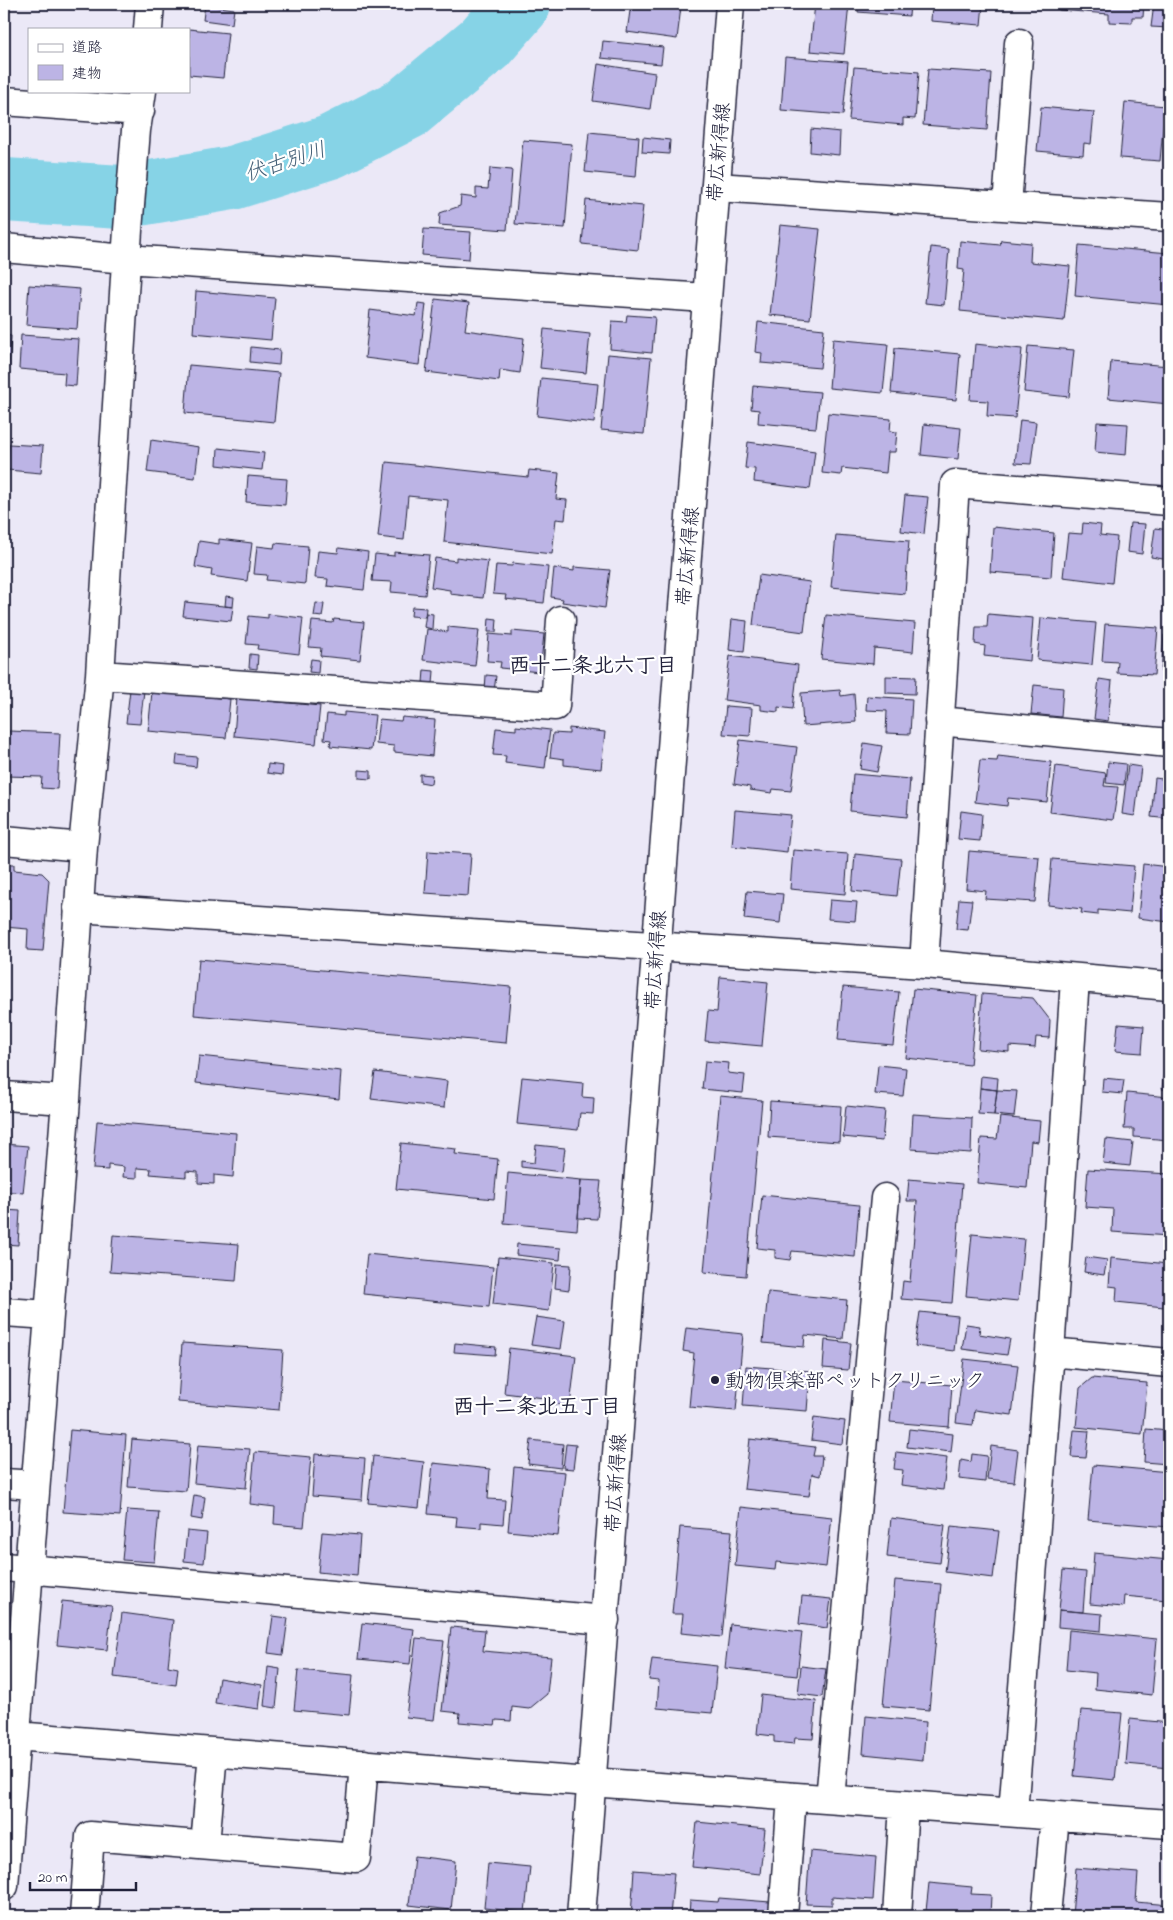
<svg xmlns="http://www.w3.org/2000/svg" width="1173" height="1920" font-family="'Indie Flower','Klee One',sans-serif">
<rect width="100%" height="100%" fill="#ebe8f7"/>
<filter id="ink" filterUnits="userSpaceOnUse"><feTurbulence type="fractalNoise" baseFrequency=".02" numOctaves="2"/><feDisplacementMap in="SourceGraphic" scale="10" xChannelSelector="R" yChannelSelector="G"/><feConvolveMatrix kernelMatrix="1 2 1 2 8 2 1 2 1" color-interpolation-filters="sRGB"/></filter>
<g filter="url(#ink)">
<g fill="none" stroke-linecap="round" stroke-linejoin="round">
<path stroke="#86d3e6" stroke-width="64" d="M4,190L122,197L232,178L330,147L407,108L485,43L519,4"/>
</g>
<path fill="#bcb4e5" stroke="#22223b" d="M53,4H78V6Z
M631,4H657L681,7L677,39L627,32Z
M815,4H849L844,54L810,51Z
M859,4H910L909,16L858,12Z
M932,4H983L981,25L931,21Z
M1059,4H1144L1143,17H1132V23L1109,22V14L1059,10Z
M1154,4H1169V28L1151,27Z
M205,5L234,9L232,24L203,20Z
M189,29L228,33L223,78L189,75Z
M603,41L663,47L661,64L601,58Z
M785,57L848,62L843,115L781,110Z
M598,64L655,73L650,109L593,101Z
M854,67L919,72L915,119L903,118V125L849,120Z
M928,69L991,73L987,130L923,125Z
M1125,102L1165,106L1160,161L1120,158Z
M1041,107L1094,112L1091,144L1084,143L1083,155L1037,151Z
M811,129L840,132L839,155L810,152Z
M589,132L639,137L636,177L585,172Z
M643,137L670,140L669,154L642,152Z
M523,140L572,144L565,228L515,224Z
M490,168L512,170L507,230L439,225L440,213L460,206L461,196L476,198V188L488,189Z
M586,200L643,206L638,250L582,244Z
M780,225L820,229L810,319L770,315Z
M424,229L471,232L469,259L422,255Z
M1001,240L1031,243L1030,262L1070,266L1064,321L960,311L964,270L958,269L960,241L1000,245Z
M1079,245L1169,253V305L1075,296Z
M931,247L949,249L944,305L925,303Z
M29,285L80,289L77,329L26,325Z
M196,291L275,298L271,340L193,333Z
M435,299L469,303L465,330L524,338L520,373L500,370L499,381L426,372Z
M418,303L426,304L419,365L365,358L370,310L416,316Z
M627,315L655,317L652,353L610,349L612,321L626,322Z
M758,322L824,329L820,368L761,363L762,353L755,352Z
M544,329L590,334L586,373L540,368Z
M4,335L11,336L9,368L4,367Z
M21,335L79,339L76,386L64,385L65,373L19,369Z
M833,339L888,344L883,393L829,388Z
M975,344L1022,349L1015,418L987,416L988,401L970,400Z
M1028,346L1074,350L1069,397L1024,392Z
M251,347L280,350L279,365L250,362Z
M895,348L960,354L956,400L891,393Z
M608,354L651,358L644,434L601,430Z
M1111,361L1169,366V404L1108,398Z
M189,365L279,373L274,422L185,413Z
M541,378L598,384L594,423L537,416Z
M753,386L820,392L816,428L758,423L759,410L751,409Z
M828,413L891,419L890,431L897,432L895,452H888L886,473L842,468L841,475L822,473Z
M1020,420L1036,422L1031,464L1015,463Z
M1097,422L1128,424L1126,455L1095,452Z
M924,424L961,428L958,459L921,455Z
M151,440L199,447L195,478L147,472Z
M748,442L815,451L810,489L754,482L755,469L745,468Z
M9,444L43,446L41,473L7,470Z
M218,448L264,453L262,470L217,465Z
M386,462L528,477L529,470L559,473L556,499L567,500L565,520L556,519L552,554L444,542L448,500L408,496L404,540L378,537Z
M248,476L287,479L285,505L246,502Z
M905,495L928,497L924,534L901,531Z
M1083,523L1101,525L1100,535L1117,537L1112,583L1063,577L1068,533L1082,534Z
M1130,523L1145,524L1142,554L1127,552Z
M993,527L1054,533L1051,577L990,572Z
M1155,528L1169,530V560L1151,557Z
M836,535L909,541L905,594L831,587Z
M219,539L252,543L247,581L211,576L212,570L195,567L199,541L219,544Z
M275,543L308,546L305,584L266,580L267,575L254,574L257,546L274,548Z
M339,548L368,552L364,590L327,586L328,579L315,578L318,551L338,553Z
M394,552L429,555L425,595L391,592L392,582L372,581L375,554L394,556Z
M456,557L488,561L483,598L450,594V590L431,587L435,558L456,561Z
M513,563L548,567L544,603L505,599L506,595L493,594L496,565L512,566Z
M574,567L610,570L605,608L562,602L563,599L551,597L554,568L574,571Z
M759,575L810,582L804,632L753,625Z
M226,596L234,597L233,607L225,606Z
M185,602L233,607L231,621L183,616Z
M316,603L324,604L322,617L314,616Z
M412,607L426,608L425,617L411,616Z
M426,613L433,614L432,629L424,627Z
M268,614L303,618L299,654L257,649L258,645L246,644L249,616L268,618Z
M988,614L1033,618L1030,661L984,656L985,646L975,644L976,627H987Z
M826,615L915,623L913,652L874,648L873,664L821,659Z
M489,618L497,619L496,632H488Z
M1041,618L1096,623L1092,665L1037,660Z
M334,619L364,622L360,660L320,656L321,648L309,647L312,621L333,623Z
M732,619L747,621L744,652L729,650Z
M1105,624L1158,628L1154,675L1117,673L1118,662L1102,661Z
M448,627L479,630L475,666L423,660L427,629L448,632Z
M512,631L544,634L540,672L500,668L501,662L487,661L489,634L512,636Z
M1164,635H1169V673L1161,672Z
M250,654L258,655L257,669L249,668Z
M730,656L798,665L793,709L778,707V712L761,710V705L724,700Z
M311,659L319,660L318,673L309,672Z
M424,670L434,671L433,684L423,683Z
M486,675L496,676L494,691L485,690Z
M886,676L916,677L915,694L886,693Z
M1099,679L1112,681L1108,721L1094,719Z
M1034,685L1063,688L1061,717L1031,714Z
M130,690L144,691L140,724L126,723Z
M840,690L841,696L854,694L856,722L803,726L801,693Z
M152,692L230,699L226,738L148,731Z
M867,696L912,699L910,734L886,733L887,711L866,710Z
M237,698L320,706L316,744L234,736Z
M726,706L752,708L750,736L723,734Z
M344,712L375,715L371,750L330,746L331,740L324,739L327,714L344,716Z
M402,717L435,720L432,756L394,752V746L376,744L379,719L401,721Z
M516,726L550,730L545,768L505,763L506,756L493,755L496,728L516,730Z
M569,728L605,732L601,769L564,765V759L550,757L553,733L569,734Z
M9,731L60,733L57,789L41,788L42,777L6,776Z
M740,740L797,747L791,791L773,789L772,793L750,790V787L734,784Z
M864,743L882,746L877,772L860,769Z
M177,755L197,757L196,767L176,764Z
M998,756L1051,762L1047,802L1008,798L1007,806L975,802L980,760L997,761Z
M1108,762L1126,764L1124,785L1106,783Z
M268,764L283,766L282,775L267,773Z
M1128,765L1141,767L1135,816L1122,814Z
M1056,766L1106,773L1104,786L1118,787L1113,820L1050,812Z
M359,770L371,771V779L359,778Z
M420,774L432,775L431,784L420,782Z
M853,774L910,779L907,817L850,811Z
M1155,778L1169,780V819L1151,817Z
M735,810L791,815L787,852L732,846Z
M961,811L982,814L980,841L958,839Z
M793,850L848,854L845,894L790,889Z
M428,851L471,854L468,896L425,893Z
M969,851L1039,857L1035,902L985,899L986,891L966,889Z
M855,854L901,859L897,896L852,891Z
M1052,859L1134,866L1130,913L1098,910V915L1081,913L1082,909L1048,905Z
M4,864H14V870L42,873L49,880L43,951L27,950L28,929L4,927Z
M1143,864L1169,867V922L1138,918Z
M747,891L783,894L780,923L744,919Z
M959,899L972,900L968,930L956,929Z
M830,900L857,902L855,921L828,919Z
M199,959L511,987L506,1043L194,1015Z
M720,977L768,982L762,1046L705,1041L708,1011L717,1012Z
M843,987L899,992L893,1045L838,1040Z
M913,989L977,995L970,1065L906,1058Z
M982,994L1033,998L1050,1020L1049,1038L1036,1037L1035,1048L1009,1046V1052L978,1049Z
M1169,1021V1090L1162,1089Z
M1118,1024L1144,1026L1142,1053L1115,1051Z
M199,1056L341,1071L339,1099L196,1083Z
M705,1061L729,1063L728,1073L745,1075L743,1093L702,1089Z
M878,1065L906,1068L903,1096L875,1094Z
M375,1072L447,1081L444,1108L371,1099Z
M981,1076L998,1078L997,1090L980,1088Z
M522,1077L583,1083L582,1097L594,1098L593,1114L580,1113L578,1130L517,1124Z
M1103,1078L1124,1080L1122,1094L1102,1092Z
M980,1088L997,1090L994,1115L978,1114Z
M997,1090L1017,1091L1014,1117L994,1115Z
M1127,1093L1169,1097V1140L1134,1137V1129H1124Z
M720,1096L762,1100L746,1276L704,1272Z
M770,1101L841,1106L839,1142L768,1137Z
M846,1106L885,1110L882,1141L843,1137Z
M913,1114L972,1118L971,1153L911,1149Z
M1000,1117L1040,1121L1038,1142L1031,1141L1027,1188L977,1183L981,1138L997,1139Z
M97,1121L236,1133L233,1177L214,1175V1184L198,1183V1172L186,1171V1177L150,1174L151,1169L137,1168V1178L123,1177L124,1167L108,1165V1170L93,1169Z
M1106,1139L1133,1142L1130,1166L1103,1163Z
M401,1143L456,1149L455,1154L498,1159L494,1199L396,1189Z
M4,1144L28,1146L23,1193L4,1191Z
M536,1145L565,1148L562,1172L521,1167V1161L534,1163Z
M1088,1169L1169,1174V1236L1112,1232L1113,1209L1085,1207Z
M508,1173L581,1180L577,1230L504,1223Z
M909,1179L962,1184L952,1303L901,1299L903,1281L910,1282L917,1201H907Z
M581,1180L601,1181L597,1219L578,1218Z
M762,1195L859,1205L855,1257L792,1251L790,1260L775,1258V1250L757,1248Z
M4,1210L20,1211L18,1245L4,1244Z
M972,1234L1024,1239L1018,1301L966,1296Z
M113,1235L239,1244L236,1281L110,1272Z
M517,1244L561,1248L560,1260L516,1255Z
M367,1254L493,1267L489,1307L363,1294Z
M498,1257L554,1263L549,1311L493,1304Z
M1086,1257L1107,1260L1104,1275L1084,1272Z
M1111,1258L1168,1264L1164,1307L1116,1302L1117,1287L1109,1286Z
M557,1264L571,1265L569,1290L555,1288Z
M768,1292L847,1300L843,1339L805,1335L804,1347L763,1343Z
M920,1312L958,1316L954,1351L915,1346Z
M536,1317L565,1321L561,1349L531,1345Z
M966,1324L980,1326L979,1334L1010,1339L1007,1355L962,1349Z
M686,1328L743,1334L736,1411L689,1407L694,1353L683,1351Z
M825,1340L851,1343L848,1370L823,1368Z
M182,1343L283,1350L279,1410L178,1402Z
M455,1343L496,1347L495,1355L454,1352Z
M509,1348L576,1356L570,1406L552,1404V1399L504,1393Z
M964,1359L1018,1365L1012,1415L975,1410L973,1425L956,1423Z
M746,1366L810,1371L807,1411L743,1406Z
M1092,1378L1147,1383L1142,1434L1076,1427L1080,1388Z
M894,1380L952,1385L949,1427L890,1422Z
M814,1417L845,1421L842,1444L811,1440Z
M909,1429L953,1434L951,1452L907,1447Z
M1146,1429L1169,1431L1168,1464L1144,1462Z
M70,1430L126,1435L120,1516L63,1512Z
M1074,1430L1089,1431L1086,1458L1071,1457Z
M132,1439L190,1444L186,1491L128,1487Z
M750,1439L815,1447L813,1456H822L820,1476L812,1474L809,1496L744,1489Z
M531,1440L563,1444L561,1468L528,1464Z
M566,1444L576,1445L573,1469L563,1468Z
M198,1445L250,1449L246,1488L194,1483Z
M991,1446L1018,1450L1014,1482L987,1479Z
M255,1452L311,1457L304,1527L274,1524L275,1507L250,1504Z
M896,1452L947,1458L943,1490L901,1485L903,1470L894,1469Z
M315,1454L365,1458L362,1500L312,1496Z
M972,1454L987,1456L985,1482L959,1479L961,1460L971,1462Z
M373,1456L424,1462L419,1508L368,1503Z
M433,1463L490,1469L488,1499L505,1500L503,1524L481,1522V1528L456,1526L457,1517L428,1514Z
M1093,1465L1169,1472V1527L1088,1520Z
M514,1467L565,1472L558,1536L508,1531Z
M194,1495L205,1497L202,1520L191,1518Z
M741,1507L832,1517L826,1567L776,1562L775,1570L735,1566Z
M127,1510L159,1512L154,1562L122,1560Z
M891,1518L945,1525L940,1563L887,1557Z
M951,1526L999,1531L993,1578L945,1572Z
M680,1527L732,1531L722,1637L681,1633L683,1614H672Z
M187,1531L207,1533L204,1563L184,1561Z
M322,1532L360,1535L357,1576L318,1572Z
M1094,1553L1169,1560L1167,1600L1124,1596L1123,1607L1090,1604Z
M1063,1570L1086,1572L1083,1612L1059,1610Z
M895,1580L941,1584L929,1710L883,1706Z
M802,1596L831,1599L827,1628L799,1624Z
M62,1601L112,1606L107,1650L57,1645Z
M1059,1610L1102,1614L1101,1631L1058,1627Z
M122,1613L173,1620L168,1666L178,1668L176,1685L114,1677Z
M273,1616L288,1618L283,1655L268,1653Z
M362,1623L414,1629L410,1664L358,1659Z
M730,1624L802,1632L797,1676L725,1668Z
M451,1627L485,1630L483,1651L551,1657L547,1694L529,1709L512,1707L511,1721L496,1720L495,1725L459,1722L460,1713L442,1711Z
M1069,1630L1157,1639L1152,1695L1095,1689L1096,1673L1066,1670Z
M416,1638L444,1641L434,1720L406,1717Z
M652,1659L717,1666L712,1713L657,1708L659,1681L649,1680Z
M801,1666L826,1669L822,1697L798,1694Z
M268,1667L280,1669L276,1708L264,1706Z
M298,1670L353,1675L349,1715L294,1710Z
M219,1678L262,1685L259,1709L215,1703Z
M761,1695L816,1701L813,1739L795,1738L794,1744L774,1742V1736L757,1734Z
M1081,1710L1122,1713L1115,1780L1074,1776Z
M866,1716L926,1722L923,1760L863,1754Z
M1130,1719L1169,1723V1768L1126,1764Z
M697,1822L765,1829L760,1874L692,1867Z
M810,1851L876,1857L873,1900L832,1897V1905L806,1904Z
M414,1856L456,1861L451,1910L409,1905Z
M488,1863L530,1867L525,1912L484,1908Z
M1076,1868L1138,1873L1136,1902L1169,1905V1916H1072Z
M634,1870L674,1873L670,1916H631Z
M929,1883L972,1887L971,1894L991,1895L990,1916L926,1911Z
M719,1898L770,1902L769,1916H689L690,1900L718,1902Z
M404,1914L440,1916H404Z"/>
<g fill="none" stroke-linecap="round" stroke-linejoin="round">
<defs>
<path id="minor" d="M148,29L150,4
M4,101L140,111
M716,187L1169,217
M1007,206L1019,43
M4,248L126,259L706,298
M100,675L555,706L561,620
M939,721L1169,743
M4,840L83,847
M78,908L924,964L1169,986
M924,964L955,484L1169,501
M4,1096L66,1100
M4,1312L49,1315
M1050,1352L1169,1363
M4,1483L35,1485
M4,1567L605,1620
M4,1735L493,1775L1169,1824
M830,1799L885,1198
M1013,1812L1050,1352L1075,979
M205,1845L213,1752
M4,1886L66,1100L83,847L100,675L128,230L136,130L142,91
M84,1916L90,1836L356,1858L364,1764
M783,1916L792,1797
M897,1916L904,1805
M1046,1916L1055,1816"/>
<path id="major" d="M581,1916L730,4"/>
</defs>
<use href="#minor" stroke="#22223b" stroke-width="31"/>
<use href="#major" stroke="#22223b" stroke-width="31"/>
<use href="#minor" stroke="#fff" stroke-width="28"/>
<use href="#major" stroke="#fff" stroke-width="28"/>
</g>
</g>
<circle fill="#22223b" stroke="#fff" stroke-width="2" cx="715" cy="1380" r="5"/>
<g text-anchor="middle" stroke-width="4.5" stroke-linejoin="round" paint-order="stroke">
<g font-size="20" fill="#22223b" stroke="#fff">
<text transform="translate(718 152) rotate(-85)" y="7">帯広新得線</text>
<text transform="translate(687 556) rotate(-85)" y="7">帯広新得線</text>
<text transform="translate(655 960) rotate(-86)" y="7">帯広新得線</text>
<text transform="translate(615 1483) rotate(-86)" y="7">帯広新得線</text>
</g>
<g font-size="20" fill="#22223b" stroke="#fff" text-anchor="start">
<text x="725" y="1387">動物倶楽部ペットクリニック</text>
</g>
<g font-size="21" font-style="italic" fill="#456077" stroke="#fff">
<text transform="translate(285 161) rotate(-18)" y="7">伏古別川</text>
</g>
<g font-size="21" font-weight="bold" fill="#22223b" stroke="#fff">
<text x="593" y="672">西十二条北六丁目</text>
<text x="537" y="1413">西十二条北五丁目</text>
</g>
</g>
<rect width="1173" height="1920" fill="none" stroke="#fff" stroke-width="20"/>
<rect x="10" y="10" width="1153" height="1900" fill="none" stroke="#22223b" stroke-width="2" filter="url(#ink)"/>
<rect x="28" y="28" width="162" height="65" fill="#ffffff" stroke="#a7a7b1"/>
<rect x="38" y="44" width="25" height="8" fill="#ffffff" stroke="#a7a7b1"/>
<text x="72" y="52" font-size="15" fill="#22223b">道路</text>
<rect x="38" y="65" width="25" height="15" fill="#bcb4e5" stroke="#a7a7b1"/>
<text x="72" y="78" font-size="15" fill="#22223b">建物</text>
<path d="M30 1882v8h106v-8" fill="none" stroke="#22223b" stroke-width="2.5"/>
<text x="38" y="1882" font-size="15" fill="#22223b" stroke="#ffffff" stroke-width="4" paint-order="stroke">20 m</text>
</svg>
